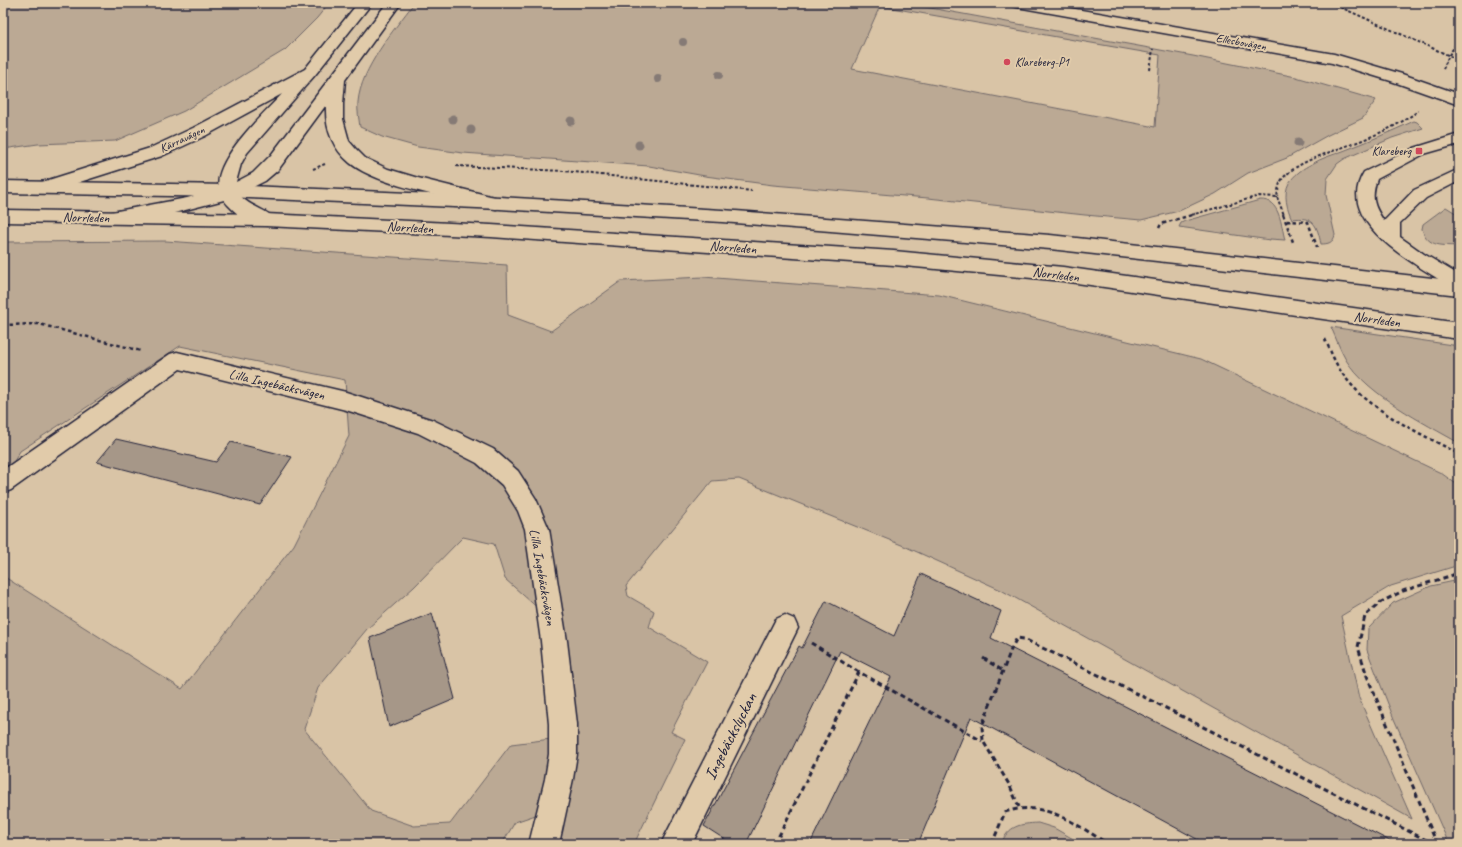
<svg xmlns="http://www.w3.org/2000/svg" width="1462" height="847" font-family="Caveat,sans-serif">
<rect width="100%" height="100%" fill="#d9c4a6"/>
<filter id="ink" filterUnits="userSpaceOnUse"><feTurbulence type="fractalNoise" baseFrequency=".025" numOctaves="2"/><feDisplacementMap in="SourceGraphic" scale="8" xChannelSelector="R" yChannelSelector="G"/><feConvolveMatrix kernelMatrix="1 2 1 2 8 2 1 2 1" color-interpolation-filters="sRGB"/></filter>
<g filter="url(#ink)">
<path fill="#bba994" stroke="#6e6668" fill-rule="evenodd" d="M3,3H329L317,18L285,50L184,111L115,141L38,144L3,149Z
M414,3H903L1193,56L1296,77L1376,100L1363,118L1328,135L1287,158L1248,173L1215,194L1179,211L1141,220L1085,215L928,198L773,185L705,176L649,166L463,153L418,147L382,137L360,127C359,119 357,110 358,102C361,68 394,30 414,3ZM880,6L1160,55L1155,127L852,69Z
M1414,121L1417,122L1423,128L1392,138L1344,159L1337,164L1327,179L1326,195L1335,235C1333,243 1328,244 1321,244C1317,225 1314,216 1292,219C1287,209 1283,194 1289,183C1294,175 1303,168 1312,164C1321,158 1333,155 1343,151C1367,142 1390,132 1414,121Z
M1260,200C1280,199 1281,225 1285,240L1270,239V240L1179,227L1181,223L1185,221Z
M1446,207L1459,215V246C1443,245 1428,248 1422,229L1423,224Z
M166,241L507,265L508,315L551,331L621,281L703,277L939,295L1201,359L1441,473L1459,486V565L1391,586L1341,616L1359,698L1412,819L1001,590L904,546L739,479L712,481L626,586L628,596L654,611L649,627L707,662L671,732L685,739L634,844H558L568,804L515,822L502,844H3V576L182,689L294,545L349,436L345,380L180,346L20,451L3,480V242ZM463,537L494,544L505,579L549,618L567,737L511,744L450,824L414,826L371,811L304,729L318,688L367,629L414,587Z
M1331,327L1459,346V443C1424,423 1368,395 1346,360C1340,350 1336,338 1331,327Z
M1459,580V844H1449L1394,719L1367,650L1368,629L1393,603L1431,586Z
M1038,823L1054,828L1082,844H1001C1009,825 1020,824 1038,823Z"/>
<path fill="#a69788" stroke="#22223b" d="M116,439L216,462L231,442L292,457L260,505L97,462Z
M921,574L1001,611L991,638L1396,844H1206L971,717L918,844H810L891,677L840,651L746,844H732L704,826L799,646L802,648L826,601L894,636Z
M432,613L455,699L389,727L370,638Z"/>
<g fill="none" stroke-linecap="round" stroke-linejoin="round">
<defs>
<path id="lane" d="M1459,134V144L1424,154L1377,179C1371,197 1373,205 1384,221L1414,190L1459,169V181L1426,198L1400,223V237L1424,254L1459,275V289L1453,288C1419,266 1332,223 1364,172L1414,148Z"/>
<path id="street" d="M177,352L346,392L433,420L493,449L518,471L536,499L549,529L567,641L577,724V754L573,779L559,844H529L545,779L549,754V724L541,641L525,529L518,511L502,485L477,463L418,433L346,410L180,369L11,490L3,493V470L170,354Z
M785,615L794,619L798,628L692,844H661L776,619Z"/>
<path id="secondary" d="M358,3H372L315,75L247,153L241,164L236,182L253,173L271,155L387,3H401L345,80L343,104V119L349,141L355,148L365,158L388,169L418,178L502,199L505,203L502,207L496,209C458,199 379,187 350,163C332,148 325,128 326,105L278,170L265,181L239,194C248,207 268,209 275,220L272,224C256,229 233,213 224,200L170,214L118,222L112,220L109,216L112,212L187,198L219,189C212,161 264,113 282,94L205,136L162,156L45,193L39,191L36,187L39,183L150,148L193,128L305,69Z
M1010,3H1041L1334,54L1402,74L1459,94V105L1391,81L1332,63L1017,7L1012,6Z"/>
<path id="highway" d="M3,181L227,185L500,197L722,210L1050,235L1459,281V295L1050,249L722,222L500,209L227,197L3,193Z
M3,210L266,214L491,225L894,251L1063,267L1459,323V339L1063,281L894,265L491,237L266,226L3,222Z"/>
</defs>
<use href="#lane" stroke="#22223b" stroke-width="3"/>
<use href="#street" stroke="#22223b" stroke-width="3"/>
<use href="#secondary" stroke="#22223b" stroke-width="3"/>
<use href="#highway" stroke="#22223b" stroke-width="3"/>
<path stroke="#22223b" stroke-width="2" stroke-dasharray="3 2" stroke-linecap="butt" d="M1331,3L1459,60
M1443,69L1449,55L1459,39
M1150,70L1153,49
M456,166L564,171L752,191
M313,169L325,164
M1277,197L1284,215
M1191,215L1259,196L1277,197C1278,190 1279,182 1284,177C1297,163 1320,156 1338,149C1366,139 1394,129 1418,111"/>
<path stroke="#22223b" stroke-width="2.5" stroke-dasharray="3.5 3" stroke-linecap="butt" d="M1283,214L1293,242
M1287,221L1308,222L1317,247
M1159,228L1161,224L1195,214
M3,325L39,324L141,351
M1325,339C1331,352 1336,366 1345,377C1371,412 1422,434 1459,454"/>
<path stroke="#22223b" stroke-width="3" stroke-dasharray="5 3.5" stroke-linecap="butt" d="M811,643L859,672
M983,658L1003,671
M1019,807L1010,786L983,741L982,726L1012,647L1017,638L1024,639L1150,700L1434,844
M775,844L859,672L982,741
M992,844L1005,812C1045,799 1075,824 1108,844
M1437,844L1367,676L1358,647L1365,616L1381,602L1403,591L1459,573"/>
<use href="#lane" fill="#e1cbaa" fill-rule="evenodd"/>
<use href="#street" fill="#e1cbaa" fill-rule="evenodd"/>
<use href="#secondary" fill="#e1cbaa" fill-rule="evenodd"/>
<use href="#highway" fill="#e1cbaa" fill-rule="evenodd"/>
</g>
<g fill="#857a75">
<circle cx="683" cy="42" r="4"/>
<circle cx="719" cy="75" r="4"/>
<circle cx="658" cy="79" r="4"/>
<circle cx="453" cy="119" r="4.5"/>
<circle cx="571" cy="121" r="4.5"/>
<circle cx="471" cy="130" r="4.5"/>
<circle cx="1298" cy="143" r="4.5"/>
<circle cx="639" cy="145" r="4.5"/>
</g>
</g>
<g fill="#d1495b" stroke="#e1cbaa" stroke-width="1.5">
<circle cx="1007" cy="62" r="4"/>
<rect x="1415" y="147" width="8" height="8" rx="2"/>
</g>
<g text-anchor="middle" stroke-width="4" stroke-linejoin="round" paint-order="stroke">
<g font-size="12" fill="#22223b" stroke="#e1cbaa">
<text transform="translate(1241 42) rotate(10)" y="4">Ellesbovägen</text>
<text transform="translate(182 139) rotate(-25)" y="4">Kärravägen</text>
</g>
<g font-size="12" fill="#22223b" stroke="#e1cbaa" text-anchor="start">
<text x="1015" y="66">Klareberg-P1</text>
<text x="1411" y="155" text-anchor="end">Klareberg</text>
</g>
<g font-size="14" fill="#22223b" stroke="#e1cbaa">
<text transform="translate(86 217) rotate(1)" y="5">Norrleden</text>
<text transform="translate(410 227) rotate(3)" y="5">Norrleden</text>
<text transform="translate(733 247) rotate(4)" y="5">Norrleden</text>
<text transform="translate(1056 274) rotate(7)" y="5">Norrleden</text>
<text transform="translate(1377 319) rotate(8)" y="5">Norrleden</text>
<text transform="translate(277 384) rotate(13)" y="5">Lilla Ingebäcksvägen</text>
<text transform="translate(543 577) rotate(80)" y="5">Lilla Ingebäcksvägen</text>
</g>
<g font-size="17" fill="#22223b" stroke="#e1cbaa">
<text transform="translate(730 736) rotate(-63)" y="6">Ingebäckslyckan</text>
</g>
</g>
<rect width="1462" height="847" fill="none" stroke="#e1cbaa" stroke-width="16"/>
<rect x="8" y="8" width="1446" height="831" fill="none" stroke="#22223b" stroke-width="1.5" filter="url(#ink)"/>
</svg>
